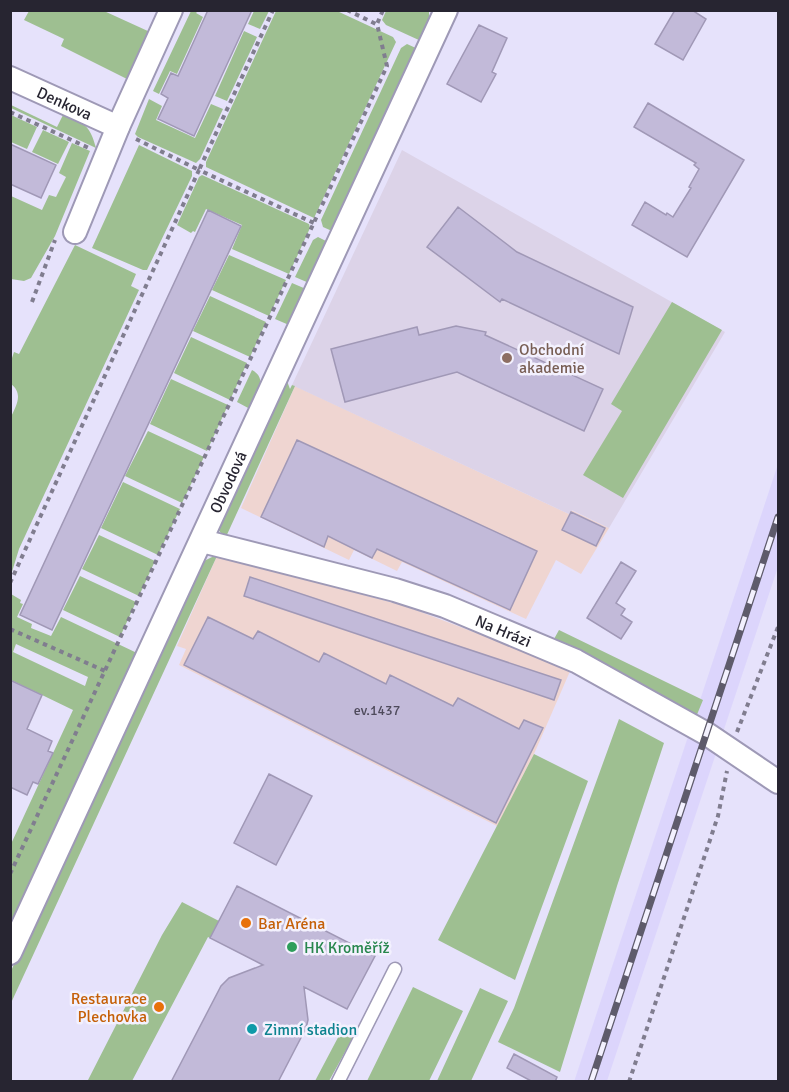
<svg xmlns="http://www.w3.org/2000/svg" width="789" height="1092" font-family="Signika,sans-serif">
<rect width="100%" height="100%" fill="#e6e2fb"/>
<path fill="#dcd5fc" d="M778,464V567L607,1081L574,1082Z"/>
<path fill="#efd5d1" d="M295,386L569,514L571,510L609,528L581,574L556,560L526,619L402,562L397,571L354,550L349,560L241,508Z
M217,556L405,606L571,669L534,754L497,826L179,665L186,649L177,646Z"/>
<path fill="#dcd3e8" d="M402,150L725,332L609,528L572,510L569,514L292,385Z"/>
<path fill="#9ebf91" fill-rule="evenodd" d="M29,11H104L150,32L127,79L61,46L64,39L24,20Z
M191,11H198L196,13L203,17L177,74L170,71L159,94L153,91Z
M254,11H269L260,29L248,24Z
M276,11H337L393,37L396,42L314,218L206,167V162Z
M386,11H429V22L421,41L386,25L382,20Z
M244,31L257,37L227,101L215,96Z
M407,44L418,49L332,231L323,227L321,220L401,48Z
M149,99L162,106L156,120L195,138L211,104L223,109L200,159L196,163L138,137L135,134Z
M11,105L57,127L64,113C84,123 90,125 96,148L11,108Z
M11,115L37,127L27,149L11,142Z
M43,130L69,142L58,164L32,152Z
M72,143L90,151L55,236L31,278L24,281L11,279V196L42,210L49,195L56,197L66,177L59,173Z
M139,145L192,171V176L147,270H143L92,248Z
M202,175L309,224L310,228L289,274L232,249L242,225L206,209L195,232L193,231L191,233L177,225L199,177Z
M318,237L328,242L309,283L295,277L313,240Z
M75,245L136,274L131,286L139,290L19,549L11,575L10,419C16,406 24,394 11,384V361L14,352L19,354Z
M229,255L286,280L269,316L212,290Z
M292,283L306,289L289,325L275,319Z
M210,296L266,322L250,357L193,331Z
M672,302L722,330L623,498L583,475L622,411L611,404Z
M191,337L247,363L230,400L174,373Z
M252,370C269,379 256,396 250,409L237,402Z
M171,379L228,405L207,451L150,424Z
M287,381L290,389L292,385L295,386L225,539L218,529Z
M148,431L204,457L182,503L125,476Z
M123,482L180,509L158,555L101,528Z
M99,535L155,561L139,596L82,569Z
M214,556H217L11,1003V971L198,567L206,560Z
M80,576L136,602L120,637L63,610Z
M11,594L21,600L20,603L23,604L17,617L32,624L31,628L51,636L61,617L137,653L11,924V844L73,710L11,680ZM16,644L88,677L85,686L13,652Z
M559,630L703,700L696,717L554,639Z
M619,719L664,743L617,886L560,1072L498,1042L514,1008Z
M534,754L588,781L515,980L438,940Z
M182,902L219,921L210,938L208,937L132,1081L87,1082L162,935Z
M413,987L463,1011L429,1081H367Z
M480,988L508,1001L471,1081H437Z
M343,1028L355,1034L329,1081H315Z"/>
<path fill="#c2bad9" stroke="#a098b6" stroke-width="1.5" d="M208,10H252L194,136L158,119L168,98L161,94L171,73L178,76Z
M675,10H692L706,19L683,60L655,44Z
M479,25L507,38L492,72L496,74L481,102L447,84Z
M648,103L744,160L687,257L632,225L645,202L666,215L667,213L673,217L691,188L689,187L699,169L694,165L696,163L634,127Z
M10,144L56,165L41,198L10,184Z
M458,207L517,252L633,307L619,354L502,299L500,302L427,247Z
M208,210L241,226L52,630L20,615Z
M456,326L486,332L485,335L603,389L584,431L457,372L345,402L331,349L417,327L419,335Z
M297,440L537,551L510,610L377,549L372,558L328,536L324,547L261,517Z
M571,512L605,528L596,546L562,530Z
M621,562L636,571L616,603L625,609L621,615L632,622L621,639L587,618Z
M250,577L561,680L554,700L244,596Z
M208,617L253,639L258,631L319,662L324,653L386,684L390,675L453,706L458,698L519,729L524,720L543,728L496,823L184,665Z
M10,680L42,695L27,729L52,741L48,751L53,753L38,784L33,782L27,795L10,787Z
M269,774L312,796L276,865L234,843Z
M237,886L375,956L347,1009L304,987L308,1020L306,1028L278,1082H171L221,986L229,978L263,965L210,938Z
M514,1054L557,1077L555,1082H533L507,1068Z"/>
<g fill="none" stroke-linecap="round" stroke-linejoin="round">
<defs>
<path id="service" d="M338,1082L395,969"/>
<g id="minor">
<path id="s1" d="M10,78L118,127"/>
<path d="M75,232L118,127L171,10"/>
<path id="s2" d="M202,541L395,590L445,606L576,661L707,734L778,782"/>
<path id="s3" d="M10,953L446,10"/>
</g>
</defs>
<use href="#service" stroke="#9e99b6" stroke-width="15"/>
<use href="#minor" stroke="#9e99b6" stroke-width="26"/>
<path stroke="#807d8f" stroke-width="4" stroke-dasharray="4.5 4.5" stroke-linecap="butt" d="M347,10L376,24
M10,112L89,148
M136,139L199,170L273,10
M32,302L55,240
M10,583L199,170L314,223
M10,629L105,671
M737,732L778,627
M10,874L387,66L377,24L383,10
M629,1082L718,816L727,771"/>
<use href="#service" stroke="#fff" stroke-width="12"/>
<use href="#minor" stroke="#fff" stroke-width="22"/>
<defs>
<path id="rail" d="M591,1082L778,517"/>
</defs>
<use href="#rail" stroke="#5e5b6b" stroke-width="7"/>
<use href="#rail" stroke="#f3f1fe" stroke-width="4.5" stroke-dasharray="14" stroke-linecap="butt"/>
</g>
<circle fill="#8d6e63" stroke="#f3f1fe" stroke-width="2" cx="507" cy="358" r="6"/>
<g fill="#e8710a" stroke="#f3f1fe" stroke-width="2">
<circle cx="246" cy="923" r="6"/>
<circle cx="159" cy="1007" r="6"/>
</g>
<circle fill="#2e9e5b" stroke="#f3f1fe" stroke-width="2" cx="292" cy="947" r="6"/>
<circle fill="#0f9aa8" stroke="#f3f1fe" stroke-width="2" cx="252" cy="1029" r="6"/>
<g text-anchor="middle" stroke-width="5" stroke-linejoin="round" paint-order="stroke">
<g font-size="14" fill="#4e4a5b">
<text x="377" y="715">ev.1437</text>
</g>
<g font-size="16" fill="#272531" stroke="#f3f1fe">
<text dy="6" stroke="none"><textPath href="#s1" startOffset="60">Denkova</textPath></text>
<text dy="6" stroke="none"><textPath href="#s3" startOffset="519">Obvodová</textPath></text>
<text dy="6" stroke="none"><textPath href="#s2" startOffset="315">Na Hrázi</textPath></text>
</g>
<g font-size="16" fill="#785e54" stroke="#f3f1fe" text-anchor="start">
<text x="519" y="355">Obchodní<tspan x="519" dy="18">akademie</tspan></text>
</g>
<g font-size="16" fill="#c56008" stroke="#f3f1fe" text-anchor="start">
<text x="258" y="929">Bar Aréna</text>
<text x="147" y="1004" text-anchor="end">Restaurace<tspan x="147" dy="18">Plechovka</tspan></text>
</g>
<g font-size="16" fill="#27864d" stroke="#f3f1fe" text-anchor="start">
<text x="304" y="953">HK Kroměříž</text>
</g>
<g font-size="16" fill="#0d838f" stroke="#f3f1fe" text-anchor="start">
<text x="264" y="1035">Zimní stadion</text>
</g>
</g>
<rect width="789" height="1092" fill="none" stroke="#272531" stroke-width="24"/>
</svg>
